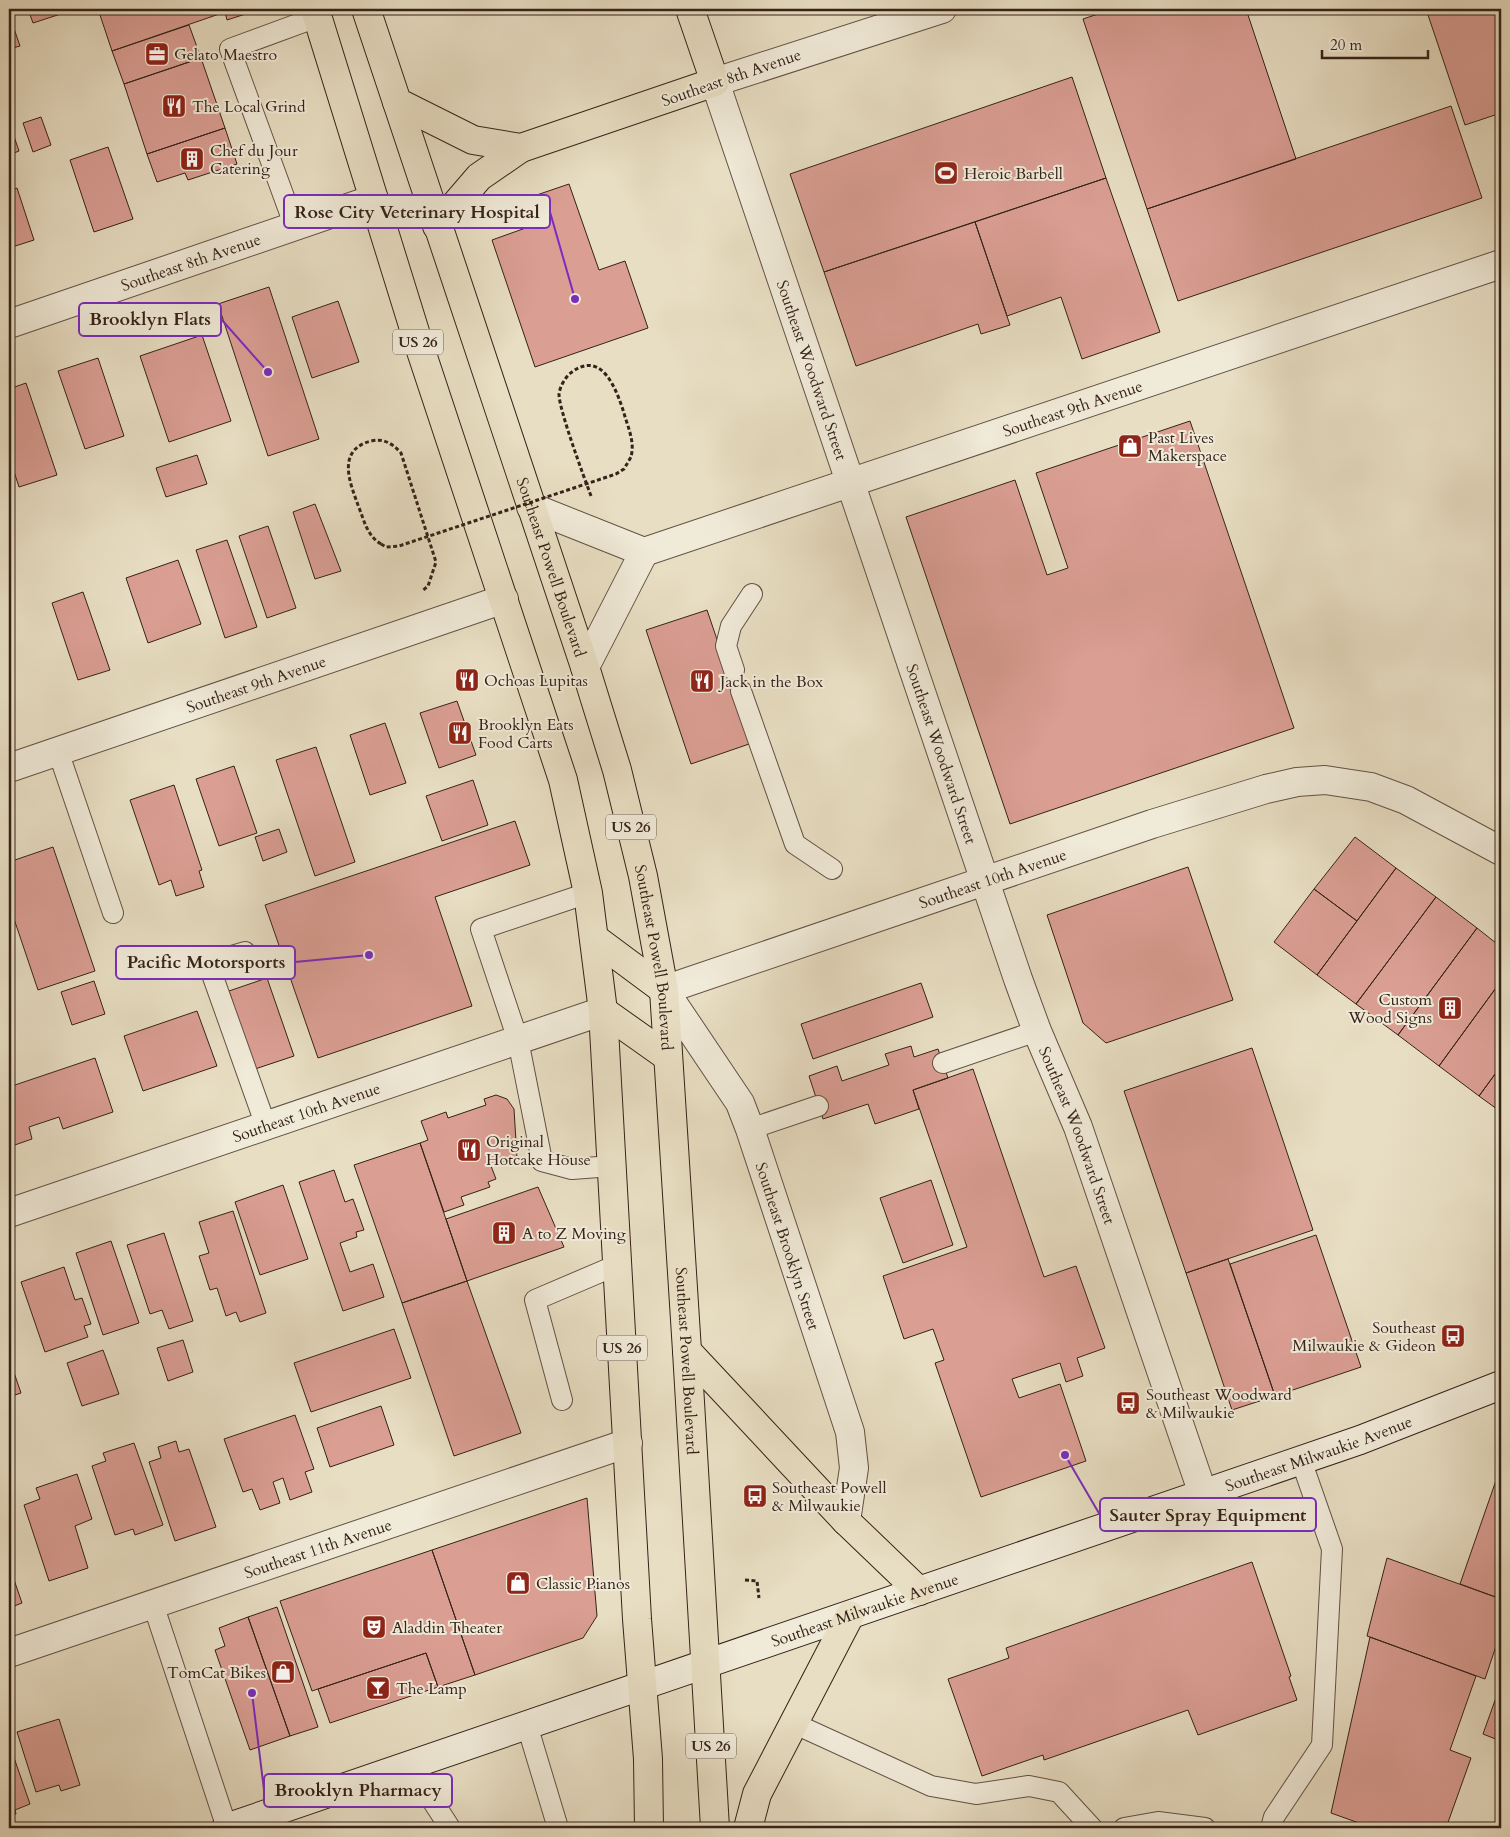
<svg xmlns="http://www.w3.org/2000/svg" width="1510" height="1837" font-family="Cardo,serif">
<rect width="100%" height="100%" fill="#e8dec3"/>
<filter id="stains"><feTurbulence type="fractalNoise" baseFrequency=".004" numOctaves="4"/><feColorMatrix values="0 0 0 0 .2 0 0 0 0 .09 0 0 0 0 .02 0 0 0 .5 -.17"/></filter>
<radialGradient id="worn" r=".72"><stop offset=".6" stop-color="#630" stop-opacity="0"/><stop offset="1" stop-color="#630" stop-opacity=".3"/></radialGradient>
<path fill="#da9e93" stroke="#352219" d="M28,9H76L33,23Z
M98,9H261L227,20L225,12L112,51Z
M1113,9H1246L1296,159L1147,209L1083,19Z
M1426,9H1501V113L1465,125Z
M9,14L20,46L9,49Z
M189,25L201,58L124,84L112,51Z
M201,58L225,128L147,154L124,84Z
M1072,77L1106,178L824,272L790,174Z
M1451,106L1482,198L1178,301L1147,209Z
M41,117L51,145L33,152L23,123Z
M9,122L19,151L9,155Z
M225,128L237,164L188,180L185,173L157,182L147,154Z
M108,147L133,219L94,232L70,160Z
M1106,178L1160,332L1082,359L1061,297L1007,316L975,222Z
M569,184L599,270L625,261L648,328L535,367L492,240L534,225L525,199Z
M17,188L34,240L9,248V191Z
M975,222L1010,325L981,334L978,324L856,366L824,272Z
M269,287L319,439L268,456L218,304Z
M338,301L359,362L312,378L292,317Z
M202,335L231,421L169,442L140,356Z
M98,358L124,436L85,449L58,371Z
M26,383L57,475L19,487L9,456V389Z
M1190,421L1294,728L1010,824L906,517L1015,480L1047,575L1068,568L1036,473Z
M197,455L207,484L166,497L156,468Z
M315,504L341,571L315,579L293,512Z
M268,526L296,608L267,618L239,536Z
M227,540L257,627L225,638L196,550Z
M178,560L201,624L148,643L126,578Z
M83,592L110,670L78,680L52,603Z
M707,610L728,672L737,669L744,690L752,743L691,764L646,630Z
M457,701L476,755L439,768L420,713Z
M385,723L406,783L370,795L350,735Z
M316,747L355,862L315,876L276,760Z
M234,766L257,833L219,846L196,779Z
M473,780L488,825L442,841L426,796Z
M174,785L202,870L199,871L204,887L176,896L171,880L159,885L130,800Z
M515,821L530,865L435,897L472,1006L318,1058L265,905Z
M279,829L287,852L263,861L255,837Z
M1355,837L1396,868L1357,921L1314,889Z
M53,847L95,971L38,990L9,904V862Z
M1188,867L1233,1000L1106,1043L1083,1023L1047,915Z
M1396,868L1436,897L1356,1004L1317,975Z
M1314,889L1357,921L1317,975L1274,942Z
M1436,897L1477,928L1398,1035L1356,1004Z
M1477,928L1501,947V981L1439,1066L1398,1035Z
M267,978L294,1056L255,1069L229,991Z
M94,981L105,1014L72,1025L61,992Z
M1501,981V1066L1479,1096L1439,1066Z
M921,983L933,1017L813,1059L801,1024Z
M197,1011L217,1066L143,1091L124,1036Z
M911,1046L914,1057L938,1049L948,1078L913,1090L919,1109L875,1124L868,1104L823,1119L809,1076L837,1066L842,1081L889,1065L885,1054Z
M1252,1048L1313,1230L1186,1273L1124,1091Z
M95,1058L113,1112L63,1129L59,1117L29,1127L32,1139L9,1147V1087Z
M1501,1066V1112L1479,1096Z
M973,1069L1044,1277L1076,1266L1105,1348L1077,1358L1083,1376L1066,1382L1060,1363L1012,1379L1019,1398L1060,1384L1086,1461L981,1497L935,1363L944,1360L933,1329L904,1339L883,1276L967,1247L913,1090Z
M496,1095L507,1099L514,1109L517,1158L491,1166L496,1179L488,1182L490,1187L461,1197L464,1205L444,1212L420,1143L428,1140L421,1121L446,1112L448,1118L486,1105L484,1099Z
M420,1143L467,1281L402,1303L354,1165Z
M334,1170L345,1202L353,1199L364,1230L356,1232L357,1237L340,1243L350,1272L373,1264L384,1297L343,1311L299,1182Z
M931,1180L953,1245L903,1263L880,1198Z
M283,1185L308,1259L260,1275L235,1202Z
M538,1187L564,1247L467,1281L446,1219Z
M233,1211L266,1313L240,1322L236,1312L226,1316L217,1288L210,1290L199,1256L209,1253L199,1222Z
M164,1233L193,1321L169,1329L162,1310L150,1314L127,1245Z
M1316,1235L1361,1367L1275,1396L1230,1264Z
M111,1241L139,1323L103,1335L76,1253Z
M1228,1259L1275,1396L1232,1410L1186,1273Z
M64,1267L75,1300L82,1298L91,1324L84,1326L88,1337L45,1352L21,1282Z
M467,1281L521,1433L454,1456L402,1303Z
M394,1329L411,1378L311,1412L294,1363Z
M183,1340L193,1372L168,1381L157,1348Z
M103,1350L119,1394L82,1406L67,1363Z
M9,1358L21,1393L9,1397Z
M381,1406L394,1445L330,1467L317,1428Z
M295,1415L314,1469L305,1472L312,1492L290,1500L283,1478L273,1482L280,1503L260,1510L252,1489L243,1492L224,1439Z
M176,1441L179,1452L189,1449L216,1527L175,1541L149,1462L161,1458L158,1447Z
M134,1443L163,1525L135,1535L133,1529L115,1535L92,1466L106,1461L103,1453Z
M1501,1466V1599L1460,1584Z
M77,1474L92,1519L75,1526L88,1568L49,1581L24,1505L40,1499L36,1488Z
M587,1498L597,1616L583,1638L475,1675L432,1550Z
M432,1550L475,1675L438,1687L426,1653L312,1691L280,1601Z
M1387,1558L1501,1599V1631L1485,1679L1367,1636Z
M1252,1562L1291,1676L1289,1677L1297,1700L1198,1735L1188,1710L1044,1760L1043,1755L982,1776L948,1679L1009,1658L1006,1648Z
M9,1565L22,1603L9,1608Z
M277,1607L318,1727L290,1736L248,1617Z
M248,1617L290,1736L250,1750L215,1650L225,1646L219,1628Z
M1370,1637L1476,1676L1450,1750L1471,1758L1446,1828H1373L1331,1813Z
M426,1653L438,1687L330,1723L318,1689Z
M1498,1692L1501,1694V1748L1496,1746L1498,1740L1483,1734Z
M59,1719L80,1785L61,1791L59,1785L36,1792L17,1732Z
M9,1733L13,1745L10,1746L30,1804L15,1810L16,1814L9,1816Z"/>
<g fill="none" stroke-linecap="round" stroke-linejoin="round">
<defs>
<path id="service" d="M295,227L230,49L317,17
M734,670L726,646L731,626L752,594
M741,691L795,844L832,869
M58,751L113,913
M588,893L481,929L518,1040L542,1161L572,1169L612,1166
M245,952L208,963L266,1126
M943,1063L1037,1031
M750,1129L818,1106
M562,1400L535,1300L617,1265
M153,1604L227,1828
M793,1723L931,1786L976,1794L1029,1786L1059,1792L1092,1828
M527,1725L558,1828
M410,1766L450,1828
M1124,1828L1158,1822L1205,1828
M1271,1828L1274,1817L1322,1745L1332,1549L1301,1460"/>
<g id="minor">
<path id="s1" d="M715,82L1018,979L1037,1031L1078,1127L1203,1494"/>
<path id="s2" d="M9,324L374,199"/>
<path d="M531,507L644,552"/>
<path id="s3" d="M644,552L1501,264"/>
<path d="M585,667L644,552"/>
<path id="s4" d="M9,768L504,599"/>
<path id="s5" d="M9,1213L603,1011"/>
<path id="s6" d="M846,1521L854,1468L850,1432L750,1129L740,1103L664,990L1152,824L1266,789L1297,782L1325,780L1371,787L1406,800L1501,851"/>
<path id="s7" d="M9,1653L628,1443"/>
</g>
<path id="tertiary" d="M715,82L942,9"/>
<g id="secondary">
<path id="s8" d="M226,1828L1360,1440L1501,1385"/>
</g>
<g id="primary">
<path d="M315,9L420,348L563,780L588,893L603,1011L637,1619L648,1759L649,1828"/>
<path id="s9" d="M397,102L585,667L617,770L643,876L664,990L687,1351L715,1828"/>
<path d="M437,226L479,177L521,148"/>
<path d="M594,938L664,990"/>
<path d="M603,1011L668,1057"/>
<path d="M687,1351L846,1521L919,1591"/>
<path d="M748,1828L757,1794L850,1615"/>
</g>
<path id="trunk" d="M366,9L397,102L473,140L521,148L715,82L690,9"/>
</defs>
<use href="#service" stroke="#625144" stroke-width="22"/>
<use href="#minor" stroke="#625144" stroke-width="30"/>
<use href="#tertiary" stroke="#625144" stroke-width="30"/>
<use href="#secondary" stroke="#352219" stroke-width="30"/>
<use href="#primary" stroke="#352219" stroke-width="30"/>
<use href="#trunk" stroke="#352219" stroke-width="30"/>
<path stroke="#352219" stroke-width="3" stroke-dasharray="4 2.5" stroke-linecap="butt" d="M591,496C584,477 559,410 559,394C560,386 566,376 572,372C603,349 617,392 624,413C628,428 635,441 631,457
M381,544C367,536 364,520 358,505C350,483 336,450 371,441C383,438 392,443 401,453L436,562L428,586L422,591
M745,1580L757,1581L759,1598"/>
<use href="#service" stroke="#f0ead8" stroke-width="20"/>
<use href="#minor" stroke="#f0ead8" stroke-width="28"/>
<use href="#tertiary" stroke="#f0ead8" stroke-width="28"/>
<use href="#secondary" stroke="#f0ead8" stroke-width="28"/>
<use href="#primary" stroke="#e8dec3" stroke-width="28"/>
<use href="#trunk" stroke="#e8dec3" stroke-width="28"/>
<path stroke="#352219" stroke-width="3" stroke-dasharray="4 2.5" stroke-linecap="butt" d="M381,544L386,547L399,546L616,474L624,469L631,457"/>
</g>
<defs>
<symbol id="office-square" viewBox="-11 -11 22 22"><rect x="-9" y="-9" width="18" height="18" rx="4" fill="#8f2418" stroke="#f0ead8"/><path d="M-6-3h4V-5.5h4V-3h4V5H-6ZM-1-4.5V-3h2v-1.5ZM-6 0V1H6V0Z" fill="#fff"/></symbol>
<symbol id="restaurant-square" viewBox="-11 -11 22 22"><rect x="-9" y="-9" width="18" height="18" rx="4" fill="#8f2418" stroke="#f0ead8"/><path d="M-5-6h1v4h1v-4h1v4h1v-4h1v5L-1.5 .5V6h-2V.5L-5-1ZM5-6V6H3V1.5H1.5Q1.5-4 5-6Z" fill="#fff"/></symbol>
<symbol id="building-square" viewBox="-11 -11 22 22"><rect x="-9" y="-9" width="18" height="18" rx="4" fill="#8f2418" stroke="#f0ead8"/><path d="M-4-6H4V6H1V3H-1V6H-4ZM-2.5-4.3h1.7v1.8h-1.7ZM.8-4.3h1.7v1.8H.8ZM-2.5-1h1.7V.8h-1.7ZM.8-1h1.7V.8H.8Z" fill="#fff"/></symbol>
<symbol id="stadium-square" viewBox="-11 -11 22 22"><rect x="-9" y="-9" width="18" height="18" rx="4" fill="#8f2418" stroke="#f0ead8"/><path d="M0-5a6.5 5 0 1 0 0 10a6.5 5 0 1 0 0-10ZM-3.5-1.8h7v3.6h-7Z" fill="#fff"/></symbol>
<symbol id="shop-square" viewBox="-11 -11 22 22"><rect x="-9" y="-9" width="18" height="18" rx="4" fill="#8f2418" stroke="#f0ead8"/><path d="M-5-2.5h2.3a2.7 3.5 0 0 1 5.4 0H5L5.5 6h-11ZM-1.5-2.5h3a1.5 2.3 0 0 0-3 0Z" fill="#fff"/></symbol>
<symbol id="bus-square" viewBox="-11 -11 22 22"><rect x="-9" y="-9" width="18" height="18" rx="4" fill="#8f2418" stroke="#f0ead8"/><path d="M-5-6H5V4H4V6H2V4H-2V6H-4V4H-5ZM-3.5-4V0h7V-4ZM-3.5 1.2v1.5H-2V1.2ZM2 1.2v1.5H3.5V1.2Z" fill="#fff"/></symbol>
<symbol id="theatre-square" viewBox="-11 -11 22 22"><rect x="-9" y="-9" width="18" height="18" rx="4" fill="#8f2418" stroke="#f0ead8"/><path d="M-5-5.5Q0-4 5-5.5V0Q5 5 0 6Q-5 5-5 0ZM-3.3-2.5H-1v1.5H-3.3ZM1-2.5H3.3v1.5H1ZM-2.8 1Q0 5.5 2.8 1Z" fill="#fff"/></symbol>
<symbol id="bar-square" viewBox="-11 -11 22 22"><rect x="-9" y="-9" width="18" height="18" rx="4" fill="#8f2418" stroke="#f0ead8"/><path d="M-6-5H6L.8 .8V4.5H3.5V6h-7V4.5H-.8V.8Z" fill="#fff"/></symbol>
</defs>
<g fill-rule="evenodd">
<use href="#office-square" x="143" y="40" width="28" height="28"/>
<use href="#restaurant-square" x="160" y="92" width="28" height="28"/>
<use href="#building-square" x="178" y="145" width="28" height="28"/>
<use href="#stadium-square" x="932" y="159" width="28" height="28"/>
<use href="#shop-square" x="1116" y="432" width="28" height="28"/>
<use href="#restaurant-square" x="453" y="666" width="28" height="28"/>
<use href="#restaurant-square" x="688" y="667" width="28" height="28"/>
<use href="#restaurant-square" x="446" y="719" width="28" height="28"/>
<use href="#building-square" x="1436" y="994" width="28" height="28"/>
<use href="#restaurant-square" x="455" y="1136" width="28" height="28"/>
<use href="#building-square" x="490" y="1219" width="28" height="28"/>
<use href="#bus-square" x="1439" y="1322" width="28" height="28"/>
<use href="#bus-square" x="1114" y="1389" width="28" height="28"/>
<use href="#bus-square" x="741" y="1482" width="28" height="28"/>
<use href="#shop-square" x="504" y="1569" width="28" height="28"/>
<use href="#theatre-square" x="360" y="1613" width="28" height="28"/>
<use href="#shop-square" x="269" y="1658" width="28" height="28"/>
<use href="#bar-square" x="364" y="1674" width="28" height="28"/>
</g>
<g text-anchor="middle" stroke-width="4" stroke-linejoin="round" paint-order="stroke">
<g fill="#f0ead8" stroke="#6d5e52" stroke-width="1">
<rect x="393" y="329.5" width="50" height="25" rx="4"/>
<rect x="606" y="814.5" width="50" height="25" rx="4"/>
<rect x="597" y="1335.5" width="50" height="25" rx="4"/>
<rect x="686" y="1733.5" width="50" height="25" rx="4"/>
</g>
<g font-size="15" font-weight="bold" fill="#352219">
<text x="418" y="347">US 26</text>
<text x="631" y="832">US 26</text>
<text x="622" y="1353">US 26</text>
<text x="711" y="1751">US 26</text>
</g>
<g font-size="16" fill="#352219" stroke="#f0ead8" text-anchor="start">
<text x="174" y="60">Gelato Maestro</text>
<text x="192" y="112">The Local Grind</text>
<text x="210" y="156">Chef du Jour<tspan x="210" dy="18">Catering</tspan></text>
<text x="964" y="179">Heroic Barbell</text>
<text x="1148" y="443">Past Lives<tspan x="1148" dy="18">Makerspace</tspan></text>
<text x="484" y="686">Ochoas Lupitas</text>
<text x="720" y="687">Jack in the Box</text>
<text x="478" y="730">Brooklyn Eats<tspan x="478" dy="18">Food Carts</tspan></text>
<text x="1432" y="1005" text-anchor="end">Custom<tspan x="1432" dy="18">Wood Signs</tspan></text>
<text x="486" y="1147">Original<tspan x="486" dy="18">Hotcake House</tspan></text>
<text x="522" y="1239">A to Z Moving</text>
<text x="1436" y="1333" text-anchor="end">Southeast<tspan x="1436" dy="18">Milwaukie &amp; Gideon</tspan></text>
<text x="1146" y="1400">Southeast Woodward<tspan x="1146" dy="18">&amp; Milwaukie</tspan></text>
<text x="772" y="1493">Southeast Powell<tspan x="772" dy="18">&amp; Milwaukie</tspan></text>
<text x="536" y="1589">Classic Pianos</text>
<text x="392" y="1633">Aladdin Theater</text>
<text x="266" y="1678" text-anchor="end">TomCat Bikes</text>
<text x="396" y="1694">The Lamp</text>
</g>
<g font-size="16" fill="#352219" stroke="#f0ead8">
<text transform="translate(731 77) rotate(-19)" y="6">Southeast 8th Avenue</text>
<text dy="6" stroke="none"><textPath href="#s2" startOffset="192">Southeast 8th Avenue</textPath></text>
<text dy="6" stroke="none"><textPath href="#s1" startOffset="304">Southeast Woodward Street</textPath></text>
<text dy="6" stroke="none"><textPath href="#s3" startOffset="452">Southeast 9th Avenue</textPath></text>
<text dy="6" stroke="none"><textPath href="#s9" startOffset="490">Southeast Powell Boulevard</textPath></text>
<text dy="6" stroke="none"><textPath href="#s4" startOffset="261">Southeast 9th Avenue</textPath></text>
<text dy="6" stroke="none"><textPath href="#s1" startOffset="709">Southeast Woodward Street</textPath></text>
<text dy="6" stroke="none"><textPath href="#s6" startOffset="920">Southeast 10th Avenue</textPath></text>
<text dy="6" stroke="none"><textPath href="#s9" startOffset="895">Southeast Powell Boulevard</textPath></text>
<text dy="6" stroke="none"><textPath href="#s5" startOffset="314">Southeast 10th Avenue</textPath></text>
<text dy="6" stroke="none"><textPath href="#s1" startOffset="1114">Southeast Woodward Street</textPath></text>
<text transform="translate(788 1246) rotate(72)" y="6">Southeast Brooklyn Street</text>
<text dy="6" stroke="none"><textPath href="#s9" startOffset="1300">Southeast Powell Boulevard</textPath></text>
<text dy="6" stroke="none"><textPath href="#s8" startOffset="1155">Southeast Milwaukie Avenue</textPath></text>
<text dy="6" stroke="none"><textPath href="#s7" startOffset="326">Southeast 11th Avenue</textPath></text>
<text dy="6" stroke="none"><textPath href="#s8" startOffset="675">Southeast Milwaukie Avenue</textPath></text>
</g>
</g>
<path fill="none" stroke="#7b2cbf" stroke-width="2" d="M575 299L550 212M268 372L221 319M369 955L295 962M1065 1455L1100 1515M252 1693L264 1790"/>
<g fill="#7b2cbf" stroke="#f0ead8" stroke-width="2">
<circle cx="575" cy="299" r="5"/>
<circle cx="268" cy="372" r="5"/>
<circle cx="369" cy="955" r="5"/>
<circle cx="1065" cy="1455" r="5"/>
<circle cx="252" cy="1693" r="5"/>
</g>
<g fill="#f0ead8" stroke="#7b2cbf" stroke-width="2">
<rect x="284" y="195" width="266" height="33" rx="5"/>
<rect x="79" y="303" width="142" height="33" rx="5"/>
<rect x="116" y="946" width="179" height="33" rx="5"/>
<rect x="1100" y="1498" width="216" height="33" rx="5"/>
<rect x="264" y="1774" width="188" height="33" rx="5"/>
</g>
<g font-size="18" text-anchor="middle" font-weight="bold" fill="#352219">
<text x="417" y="218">Rose City Veterinary Hospital</text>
<text x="150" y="325">Brooklyn Flats</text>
<text x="206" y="968">Pacific Motorsports</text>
<text x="1208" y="1521">Sauter Spray Equipment</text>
<text x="358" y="1796">Brooklyn Pharmacy</text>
</g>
<rect width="1510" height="1837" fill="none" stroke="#e8dec3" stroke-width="30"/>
<rect x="10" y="10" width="1490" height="1817" fill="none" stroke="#352219" stroke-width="2.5"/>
<rect x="15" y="15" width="1480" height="1807" fill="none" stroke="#352219"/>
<path d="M1322 50v8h106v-8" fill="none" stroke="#352219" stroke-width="2.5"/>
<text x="1330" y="50" font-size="15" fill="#352219" stroke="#f0ead8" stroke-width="4" paint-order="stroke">20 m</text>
<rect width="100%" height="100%" filter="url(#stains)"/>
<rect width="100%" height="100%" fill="url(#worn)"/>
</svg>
